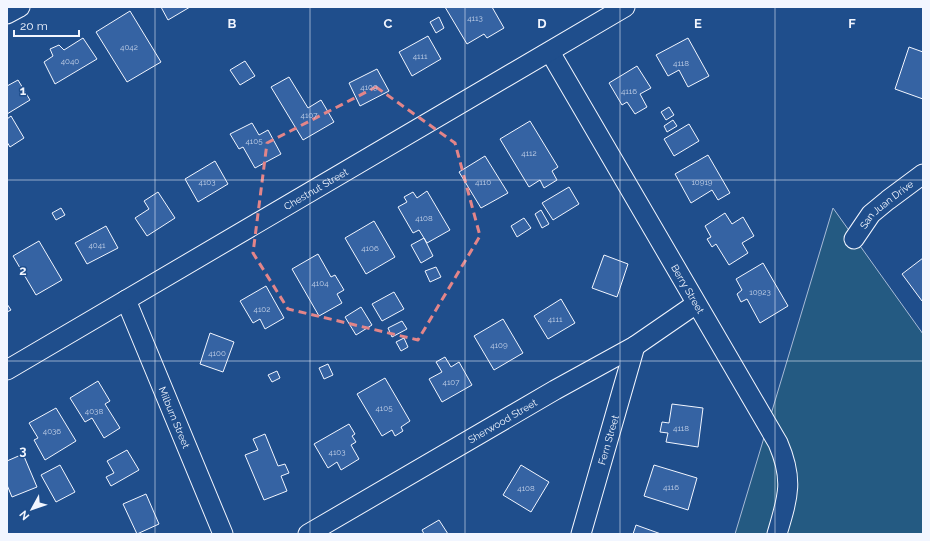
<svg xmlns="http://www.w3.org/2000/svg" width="930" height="541" font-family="Raleway,sans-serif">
<rect width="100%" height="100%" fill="#1f4e8c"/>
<path fill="#245a82" stroke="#a8bbd7" d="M833,208L923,334V534H735Z"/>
<path fill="#3563a3" stroke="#f2f6ff" d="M161,7H190L168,20Z
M445,7H492L504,28L487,38L484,34L467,44Z
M130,11L161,62L127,82L96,32Z
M439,17L444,28L436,33L430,22Z
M428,36L441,59L412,76L399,52Z
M83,38L97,59L55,84L44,62L53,56L50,49L59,45L64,50Z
M688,38L709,76L688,87L679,70L668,76L656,55Z
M909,47L923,52V99L895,89Z
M245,61L255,76L240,85L230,70Z
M637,66L651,88L640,94L647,107L635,114L627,102L622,105L609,83Z
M377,69L389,91L360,106L349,83Z
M289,77L308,108L321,100L334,122L303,140L271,87Z
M18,80L30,100L7,114V86Z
M669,107L674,115L666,120L661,112Z
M11,116L24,138L10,147L7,142V119Z
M673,120L677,126L667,132L664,126Z
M530,121L558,167L552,171L557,180L544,188L540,180L529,187L500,139Z
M252,123L259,135L268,130L281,154L255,168L243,147L239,149L230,134Z
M689,124L699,141L674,156L664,139Z
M708,155L730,193L718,200L712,190L691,203L675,174Z
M485,156L508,193L481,208L459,172Z
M215,161L228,184L198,202L185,179Z
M569,187L579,204L553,220L542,203Z
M427,191L450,230L427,243L419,230L413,233L398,207L407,202L404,197L413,192L417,198Z
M158,192L175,218L147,236L135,218L149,209L144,201Z
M61,208L65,215L56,220L52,213Z
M541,210L549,224L542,228L535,214Z
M725,213L732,224L743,217L754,236L742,243L748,253L729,265L716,244L712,247L707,239L711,237L705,226Z
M524,218L531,228L517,237L511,226Z
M374,221L395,257L366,274L345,238Z
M106,226L118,248L87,264L75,243Z
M424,238L433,256L421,263L411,245Z
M39,241L62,280L36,295L13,256Z
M318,254L331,277L335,275L344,290L337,294L342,303L319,316L292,269Z
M604,255L628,264L617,297L592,288Z
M923,258V300L922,301L902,274Z
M763,263L788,306L760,323L747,299L741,302L737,294L742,290L736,279Z
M436,267L441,277L430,282L425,271Z
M266,286L284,318L265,329L260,319L253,323L240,301Z
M394,292L404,309L382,321L372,304Z
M561,299L575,323L548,339L534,316Z
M7,304L11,310L7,312Z
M361,307L372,325L356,335L345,317Z
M503,319L523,353L494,370L474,336Z
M402,321L407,329L392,337L388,328Z
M210,333L234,342L223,372L200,364Z
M404,338L408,347L401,351L396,342Z
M445,357L451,367L459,362L472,385L442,402L429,379L442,372L436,362Z
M328,364L333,375L324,379L319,368Z
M277,371L280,378L272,382L268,375Z
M385,378L410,421L401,427L403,431L395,436L392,430L382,436L357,394Z
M98,381L110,401L105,404L120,428L104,438L92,418L85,422L70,398Z
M672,404L703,408L698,447L666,442L668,433L660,432L662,422L669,423Z
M56,408L76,441L45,460L34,440L38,438L29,423Z
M349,424L355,434L352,436L356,442L351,445L359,459L341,470L337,462L328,468L314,444Z
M265,434L278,466L285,464L289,473L281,476L287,491L264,500L245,455L258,450L253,439Z
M127,450L139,470L111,486L106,477L114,473L107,461Z
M23,454L37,487L12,497L7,485V461Z
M60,465L75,492L56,502L41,475Z
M521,465L549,482L531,512L503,495Z
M654,465L697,478L688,510L644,496Z
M146,494L159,524L137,534L123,504Z
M439,520L448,534H424L422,530Z
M636,525L661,534H633Z"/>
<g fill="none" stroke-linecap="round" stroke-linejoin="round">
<defs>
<g id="minor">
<path d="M7,14L20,7"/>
<path id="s1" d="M550,52L778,443C794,480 788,497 777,534"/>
<path id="s2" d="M854,239L871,214L888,200L923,174"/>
<path id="s3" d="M126,300L223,534"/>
<path id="s4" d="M7,370L625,7"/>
<path id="s5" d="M308,534L555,390L635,346L696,304"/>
<path id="s6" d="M581,534L635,346"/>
</g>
</defs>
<use href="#minor" stroke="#f2f6ff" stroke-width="21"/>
<use href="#minor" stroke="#1f4e8c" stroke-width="19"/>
</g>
<path fill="none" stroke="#e38589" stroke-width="3" stroke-dasharray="8 5" stroke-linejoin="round" d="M376,87L455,143L480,236L418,340L288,309L253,253L267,143Z"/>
<path fill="none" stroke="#f2f6ff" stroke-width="1" stroke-opacity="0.55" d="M155,7V534M310,7V534M465,7V534M620,7V534M775,7V534M7,180H923M7,361H923"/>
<g text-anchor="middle" stroke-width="3" stroke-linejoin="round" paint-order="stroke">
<g font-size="8" fill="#c3d1e8">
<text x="475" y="21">4113</text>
<text x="129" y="50">4042</text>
<text x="420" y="59">4111</text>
<text x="70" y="64">4040</text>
<text x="681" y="66">4118</text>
<text x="369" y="90">4109</text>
<text x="629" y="94">4116</text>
<text x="309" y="118">4107</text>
<text x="254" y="144">4105</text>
<text x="529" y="156">4112</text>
<text x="207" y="185">4103</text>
<text x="483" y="185">4110</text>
<text x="702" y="185">10919</text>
<text x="424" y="221">4108</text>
<text x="97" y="248">4041</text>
<text x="370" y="251">4106</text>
<text x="320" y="286">4104</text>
<text x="760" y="295">10923</text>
<text x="262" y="312">4102</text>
<text x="555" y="322">4111</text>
<text x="499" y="348">4109</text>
<text x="217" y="356">4100</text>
<text x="451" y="385">4107</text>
<text x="384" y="411">4105</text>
<text x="94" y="414">4038</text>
<text x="681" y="431">4118</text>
<text x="52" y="434">4036</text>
<text x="337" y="455">4103</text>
<text x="671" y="490">4116</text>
<text x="526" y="491">4108</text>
</g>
<g font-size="10" fill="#f2f6ff" stroke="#1f4e8c">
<text dy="4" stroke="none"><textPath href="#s4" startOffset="358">Chestnut Street</textPath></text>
<text dy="4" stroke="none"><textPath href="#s2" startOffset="48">San Juan Drive</textPath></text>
<text dy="4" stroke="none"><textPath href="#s1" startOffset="274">Berry Street</textPath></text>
<text dy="4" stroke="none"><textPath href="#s3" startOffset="127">Milburn Street</textPath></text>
<text dy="4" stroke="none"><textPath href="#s5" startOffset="225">Sherwood Street</textPath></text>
<text dy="4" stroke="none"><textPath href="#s6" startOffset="98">Fern Street</textPath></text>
</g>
</g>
<g font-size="13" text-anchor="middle" font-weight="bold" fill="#f2f6ff" stroke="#1f4e8c" stroke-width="3" stroke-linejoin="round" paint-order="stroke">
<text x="232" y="28">B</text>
<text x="388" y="28">C</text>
<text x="542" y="28">D</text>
<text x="698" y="28">E</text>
<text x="852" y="28">F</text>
<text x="23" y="95">1</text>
<text x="23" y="275">2</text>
<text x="23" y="455">3</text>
</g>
<rect width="930" height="541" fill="none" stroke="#f2f6ff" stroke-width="16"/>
<g transform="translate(32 509) rotate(230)" stroke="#1f4e8c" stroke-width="3" paint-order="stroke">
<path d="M0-3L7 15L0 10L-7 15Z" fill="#f2f6ff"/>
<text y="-6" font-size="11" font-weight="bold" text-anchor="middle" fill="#f2f6ff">N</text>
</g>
<path d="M14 30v6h65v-6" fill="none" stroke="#f2f6ff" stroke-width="2"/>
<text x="20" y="30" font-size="12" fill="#f2f6ff" stroke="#1f4e8c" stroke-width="3" paint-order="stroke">20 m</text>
</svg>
